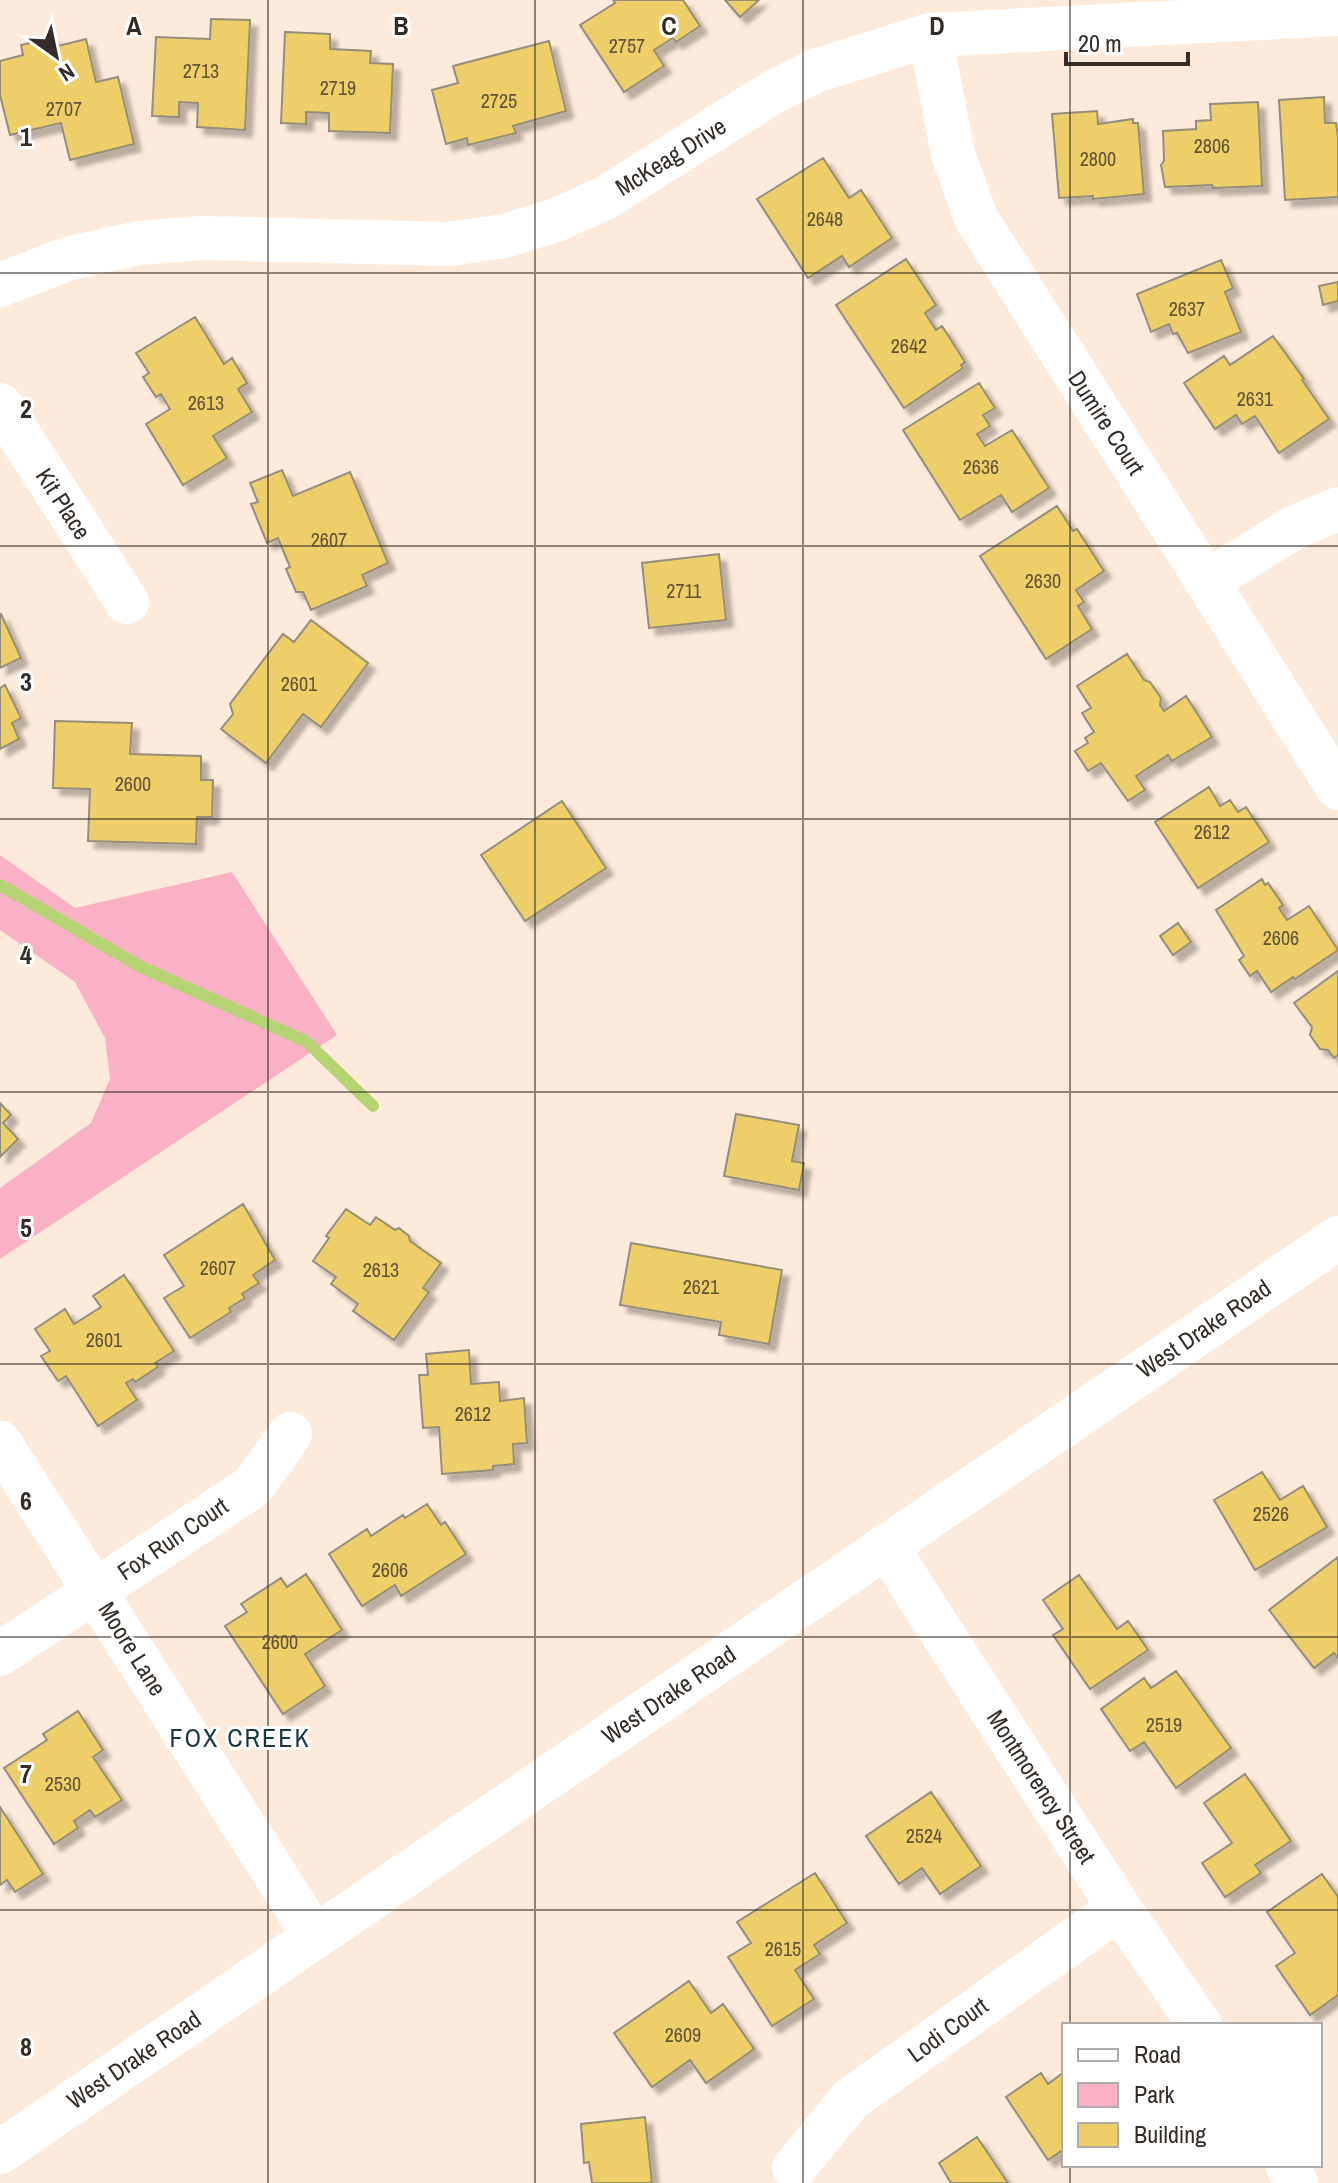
<svg xmlns="http://www.w3.org/2000/svg" width="1338" height="2183" font-family="'Archivo Narrow',sans-serif">
<defs>
<filter id="shadow"><feDropShadow dx="7" dy="7" stdDeviation="2" flood-color="#0004"/></filter>
</defs>
<rect width="100%" height="100%" fill="#fdeada"/>
<path fill="#fab0c5" d="M0,855L75,908L232,872L337,1035L0,1259V1188L91,1123L110,1079L105,1038L75,982L0,930Z"/>
<g fill="none" stroke-linecap="round" stroke-linejoin="round">
<path stroke="#b7d475" stroke-width="12" d="M0,885L139,966L307,1042L373,1106"/>
</g>
<path fill="#edce68" stroke="#948e7a" stroke-width="2" filter="url(#shadow)" d="M613,0H683L700,26L676,42L673,38L654,50L664,66L624,92L580,25L615,3Z
M725,0H759L740,17Z
M211,19L250,20L245,130L197,127L198,103L179,102V117L152,116L156,37L210,39Z
M285,32L330,34V49L371,51L370,63L393,64L390,133L329,131V113L306,112V124L281,123Z
M56,37L58,46L86,39L96,82L118,77L134,144L70,160L61,123L10,135L0,95V61L23,55L21,45Z
M549,41L566,111L513,126L516,133L468,145L467,138L446,144L432,90L458,83L453,66Z
M1324,97L1325,123H1336L1338,137V197L1285,200L1279,100Z
M1258,102L1262,186L1213,188L1212,185L1165,187L1161,165L1164,161L1163,131L1196,129V121L1211,120L1210,104Z
M1097,111L1098,124L1133,119V123H1138L1144,194L1093,199V196L1059,198L1052,114Z
M823,158L849,198L861,190L892,238L849,267L842,256L808,278L757,199Z
M906,259L936,305L925,313L936,330L942,326L965,362L961,365L963,368L904,408L836,305Z
M1221,260L1233,288L1225,292L1241,332L1188,353L1177,333L1173,334L1169,324L1151,332L1137,294Z
M1338,282V301L1323,305L1319,286Z
M195,317L224,364L232,358L247,383L238,389L252,412L213,436L227,458L183,485L146,424L170,409L161,394L156,397L143,377L149,373L136,353Z
M1273,336L1304,379L1302,380L1329,419L1279,453L1255,416L1242,424L1236,415L1215,429L1184,383L1224,356L1230,365Z
M979,383L995,408L983,415L990,426L977,434L985,446L1012,430L1049,488L1012,512L1001,495L960,520L903,430Z
M282,470L293,496L350,472L388,563L362,575L367,586L311,610L303,592H296L286,569L290,567L278,538L267,543L251,504L258,502L250,483Z
M1057,506L1073,531L1077,529L1104,571L1076,590L1084,602L1078,606L1092,629L1046,659L980,556Z
M719,554L726,620L649,628L642,563Z
M1,614L21,658L0,668V615Z
M311,620L368,663L321,727L303,714L266,763L221,729L233,714L230,704L283,634L294,642Z
M1127,654L1144,680L1150,682L1161,698L1160,705L1164,711L1186,696L1212,737L1172,761L1168,755L1136,776L1145,790L1128,801L1101,763L1088,771L1075,751L1088,743L1085,738L1094,732L1082,713L1091,708L1077,686Z
M5,685L21,718L12,723L19,739L0,749V688Z
M55,721L132,723L130,754L201,756V780H213L212,817H197L196,844L88,841L90,789L53,788Z
M1209,787L1220,806L1230,800L1238,812L1246,807L1269,842L1198,888L1155,822Z
M562,801L606,868L525,921L481,855Z
M1262,879L1265,885L1268,883L1283,905L1279,908L1287,920L1309,906L1338,950L1295,979L1293,977L1271,992L1257,971L1250,976L1239,960L1244,956L1216,910Z
M1178,923L1191,942L1173,955L1160,936Z
M1338,971V1055L1334,1058L1328,1050L1320,1049L1310,1035L1312,1027L1294,1003Z
M0,1103L11,1115L3,1123L18,1139L0,1157Z
M736,1114L799,1125L792,1161L804,1163L799,1190L724,1176Z
M243,1204L275,1260L253,1275L259,1283L242,1294L245,1298L229,1308L231,1312L190,1338L164,1298L184,1286L164,1255Z
M346,1209L370,1225L376,1217L395,1230L399,1228L409,1236L410,1241L441,1263L423,1288L429,1292L394,1340L353,1311L358,1304L331,1284L336,1277L313,1261L329,1238L326,1236Z
M631,1243L782,1270L769,1344L719,1335L721,1322L620,1305Z
M124,1275L174,1351L155,1363L158,1367L135,1382L133,1379L126,1383L137,1400L98,1426L66,1376L58,1381L41,1356L50,1351L35,1329L65,1309L74,1324L101,1307L93,1296Z
M469,1350L471,1384L499,1382L500,1401L524,1398L527,1443L513,1444L514,1464L493,1466V1470L442,1474L439,1427L423,1428L419,1375H428L426,1354Z
M1262,1472L1280,1500L1303,1486L1327,1527L1255,1570L1214,1500Z
M427,1504L441,1525L445,1522L466,1554L401,1596L395,1585L362,1606L329,1554L367,1529L371,1536L403,1515L405,1518Z
M1338,1557V1658L1334,1653L1314,1668L1269,1610Z
M306,1574L342,1630L305,1654L325,1686L283,1714L225,1626L247,1612L241,1604L281,1578L287,1587Z
M1079,1575L1117,1629L1128,1621L1148,1650L1090,1689L1053,1635L1063,1629L1043,1600Z
M1176,1671L1231,1748L1176,1788L1144,1742L1130,1751L1101,1709L1144,1678L1151,1688Z
M78,1711L103,1750L93,1757L122,1800L95,1817L90,1810L74,1821L78,1828L54,1844L4,1768L47,1740L43,1734Z
M1245,1774L1291,1841L1255,1865L1261,1873L1225,1897L1202,1863L1232,1843L1204,1803Z
M931,1792L981,1866L940,1894L922,1868L899,1884L866,1836Z
M0,1807L43,1874L15,1892L7,1880L0,1885Z
M815,1873L847,1923L814,1945L820,1954L795,1970L814,1999L772,2026L728,1957L751,1943L737,1922Z
M1322,1874L1338,1897V1995L1310,2015L1276,1966L1295,1953L1267,1912Z
M689,1981L711,2013L723,2004L754,2049L706,2083L690,2060L652,2087L614,2033Z
M1064,2072V2149L1048,2160L1006,2097L1041,2073L1048,2084Z
M645,2117L652,2183H592L589,2162L584,2163L581,2124Z
M977,2137L1008,2183H951L939,2163Z"/>
<g fill="none" stroke-linecap="round" stroke-linejoin="round">
<path stroke="#fff" stroke-width="44" d="M930,35L953,154L976,218L1338,788
M0,285L70,258L139,243L202,238L450,244L504,236L556,220L605,198L773,92L815,71L930,35L1338,14
M0,405L127,602
M1208,581L1293,528L1338,509
M0,1443L315,1937
M886,1546L1119,1908L1200,2025
M0,1654L253,1486L290,1434
M1287,2165L1296,2183
M794,2168L851,2099L1119,1908"/>
<path stroke="#fff" stroke-width="44" d="M0,2152L1338,1238"/>
</g>
<path fill="none" stroke="#342d27" stroke-width="2" stroke-opacity="0.55" d="M268,0V2183M535,0V2183M803,0V2183M1070,0V2025M0,273H1338M0,546H1338M0,819H1338M0,1092H1338M0,1364H1338M0,1637H1338M0,1910H1338M1070,2165V2183"/>
<g text-anchor="middle" stroke-width="6" stroke-linejoin="round" paint-order="stroke">
<g font-size="20" fill="#625537">
<text x="627" y="53">2757</text>
<text x="201" y="78">2713</text>
<text x="338" y="95">2719</text>
<text x="499" y="108">2725</text>
<text x="64" y="116">2707</text>
<text x="1212" y="153">2806</text>
<text x="1098" y="166">2800</text>
<text x="825" y="226">2648</text>
<text x="1187" y="316">2637</text>
<text x="909" y="353">2642</text>
<text x="1255" y="406">2631</text>
<text x="206" y="410">2613</text>
<text x="981" y="474">2636</text>
<text x="329" y="547">2607</text>
<text x="1043" y="588">2630</text>
<text x="684" y="598">2711</text>
<text x="299" y="691">2601</text>
<text x="133" y="791">2600</text>
<text x="1212" y="839">2612</text>
<text x="1281" y="945">2606</text>
<text x="218" y="1275">2607</text>
<text x="381" y="1277">2613</text>
<text x="701" y="1294">2621</text>
<text x="104" y="1347">2601</text>
<text x="473" y="1421">2612</text>
<text x="1271" y="1521">2526</text>
<text x="390" y="1577">2606</text>
<text x="280" y="1649">2600</text>
<text x="1164" y="1732">2519</text>
<text x="63" y="1791">2530</text>
<text x="924" y="1843">2524</text>
<text x="783" y="1956">2615</text>
<text x="683" y="2042">2609</text>
</g>
<g font-size="24" fill="#342d27" stroke="#fff">
<text transform="translate(671 157) rotate(-32)" y="8">McKeag Drive</text>
<text transform="translate(1106 423) rotate(57)" y="8">Dumire Court</text>
<text transform="translate(63 504) rotate(57)" y="8">Kit Place</text>
<text transform="translate(1204 1329) rotate(-34)" y="8">West Drake Road</text>
<text transform="translate(173 1539) rotate(-34)" y="8">Fox Run Court</text>
<text transform="translate(132 1649) rotate(58)" y="8">Moore Lane</text>
<text transform="translate(669 1695) rotate(-34)" y="8">West Drake Road</text>
<text transform="translate(1041 1787) rotate(57)" y="8">Montmorency Street</text>
<text transform="translate(948 2030) rotate(-36)" y="8">Lodi Court</text>
<text transform="translate(134 2060) rotate(-34)" y="8">West Drake Road</text>
</g>
<g font-size="26" letter-spacing="2" fill="#183940" stroke="#fff">
<text x="240" y="1747">FOX CREEK</text>
</g>
</g>
<g font-size="26" text-anchor="middle" font-weight="bold" fill="#342d27" stroke="#fff" stroke-width="6" stroke-linejoin="round" paint-order="stroke">
<text x="134" y="35">A</text>
<text x="401" y="35">B</text>
<text x="669" y="35">C</text>
<text x="937" y="35">D</text>
<text x="26" y="146">1</text>
<text x="26" y="418">2</text>
<text x="26" y="691">3</text>
<text x="26" y="964">4</text>
<text x="26" y="1237">5</text>
<text x="26" y="1510">6</text>
<text x="26" y="1783">7</text>
<text x="26" y="2056">8</text>
</g>
<rect x="1062" y="2023" width="260" height="144" fill="#ffffff" stroke="#aeaba9" stroke-width="2"/>
<rect x="1078" y="2049" width="40" height="12" fill="#ffffff" stroke="#aeaba9" stroke-width="2"/>
<text x="1134" y="2063" font-size="24" fill="#342d27">Road</text>
<rect x="1078" y="2083" width="40" height="24" fill="#fab0c5" stroke="#aeaba9" stroke-width="2"/>
<text x="1134" y="2103" font-size="24" fill="#342d27">Park</text>
<rect x="1078" y="2123" width="40" height="24" fill="#edce68" stroke="#aeaba9" stroke-width="2"/>
<text x="1134" y="2143" font-size="24" fill="#342d27">Building</text>
<g transform="translate(56 56) rotate(147)" stroke="#ffffff" stroke-width="6" paint-order="stroke">
<path d="M0-6L14 30L0 20L-14 30Z" fill="#342d27"/>
<text y="-12" font-size="22" font-weight="bold" text-anchor="middle" fill="#342d27">N</text>
</g>
<path d="M1066 52v12h122v-12" fill="none" stroke="#342d27" stroke-width="4"/>
<text x="1078" y="52" font-size="24" fill="#342d27" stroke="#ffffff" stroke-width="6" paint-order="stroke">20 m</text>
</svg>
